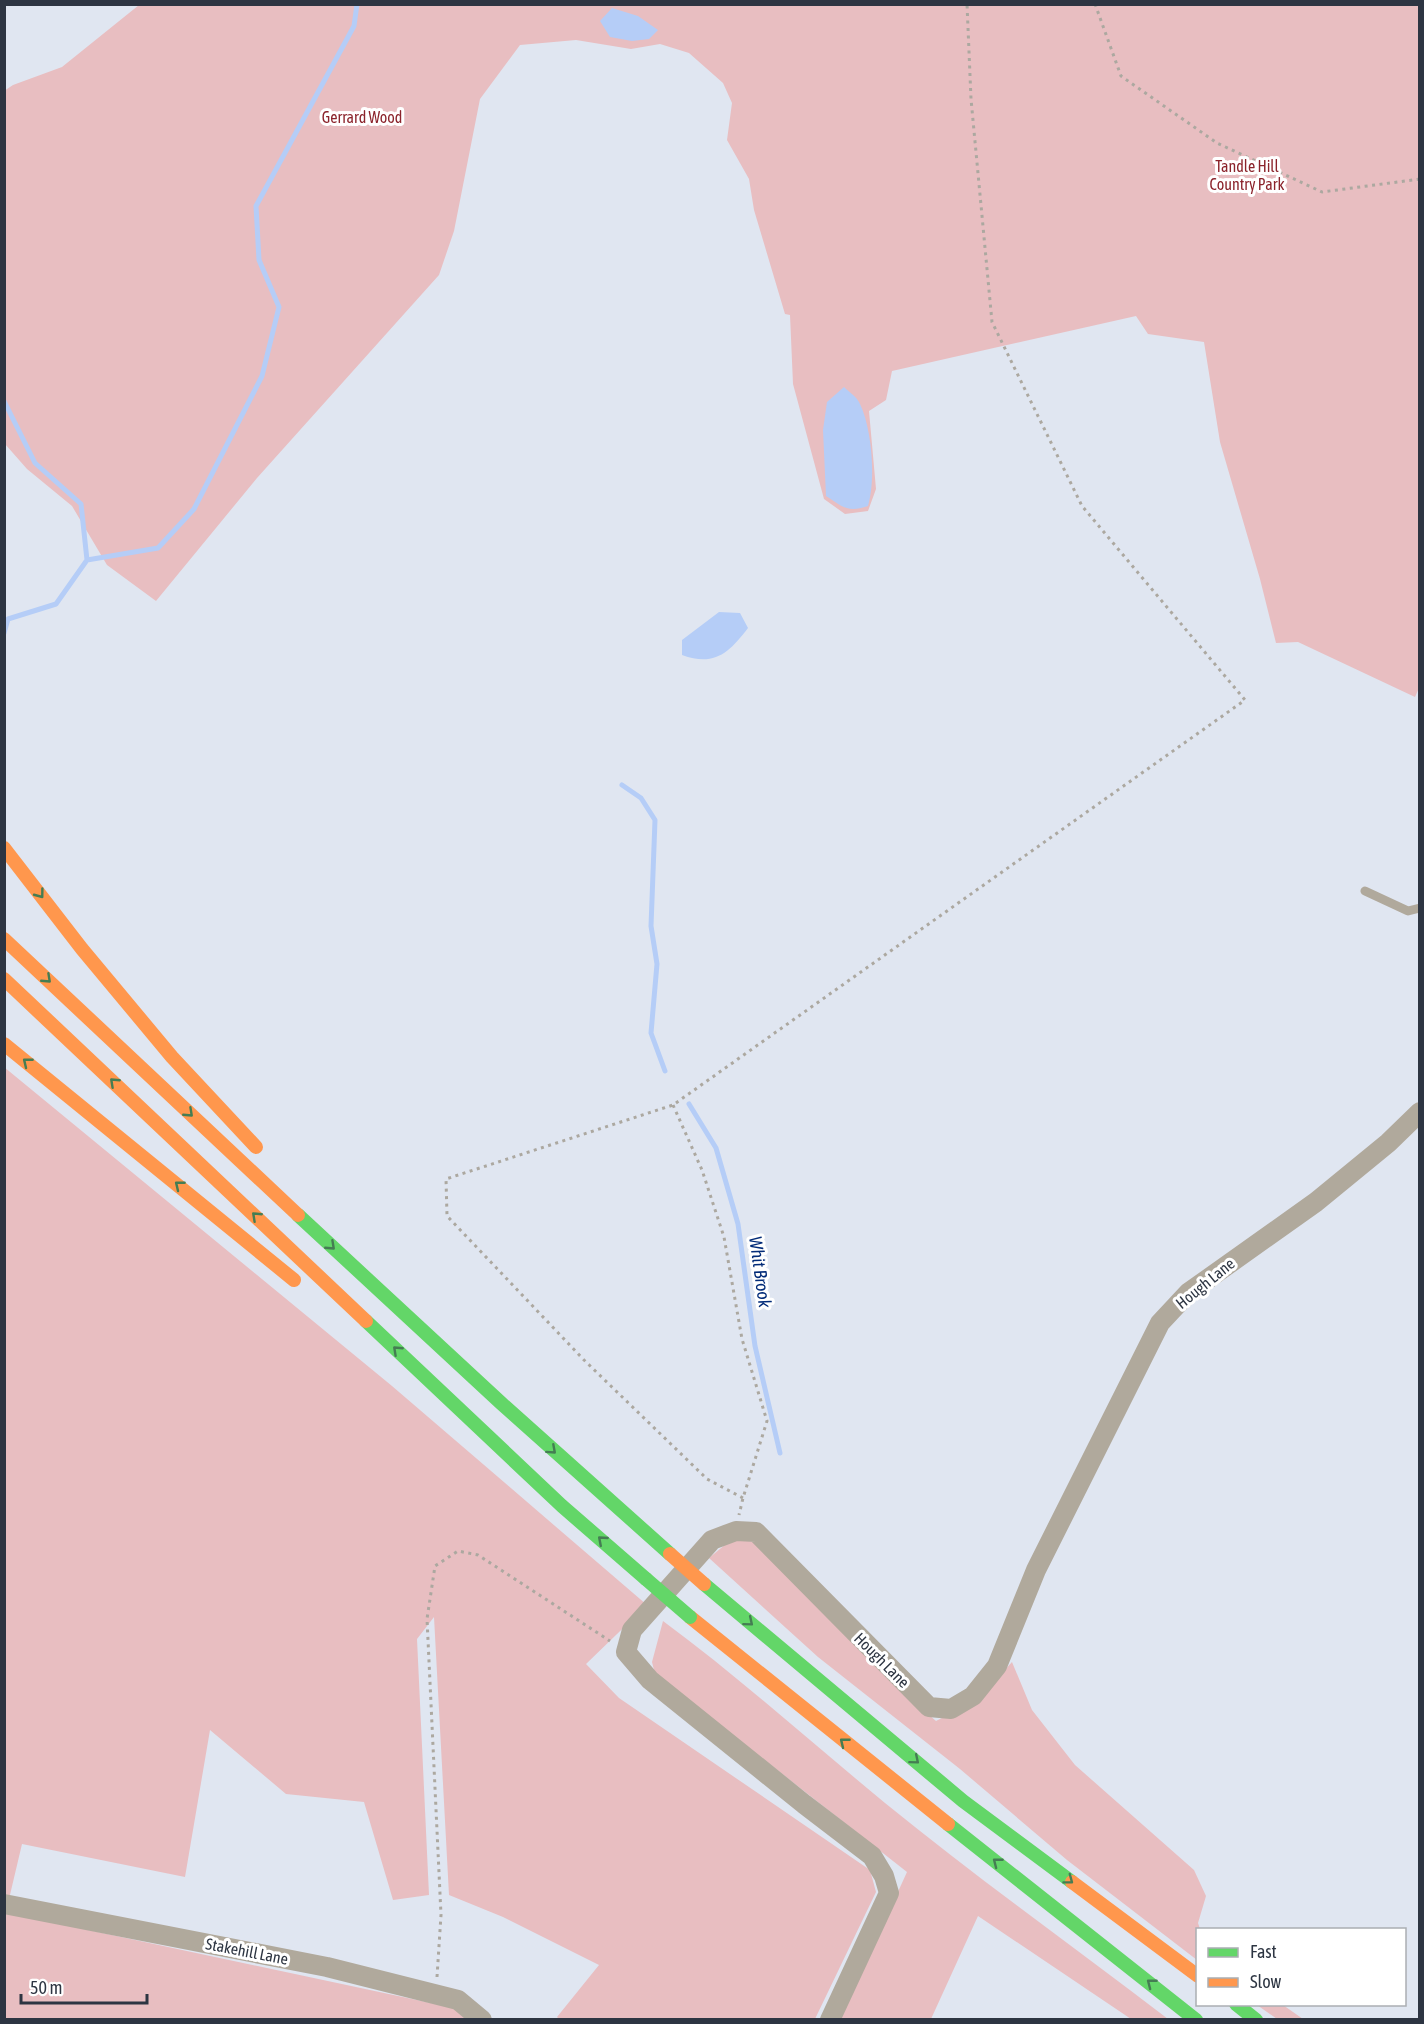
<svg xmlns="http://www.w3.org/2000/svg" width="1424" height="2024" font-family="'Asap Condensed',sans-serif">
<rect width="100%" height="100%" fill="#e0e6f1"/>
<path fill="#e8bec1" d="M139,5H1419V688L1415,697L1298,642L1276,643L1260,579L1220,442L1204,342L1148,334L1136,316L892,371L886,400L869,411L876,489L868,511L845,514L824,499L793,384L790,315L785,314L754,210L749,179L727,140L732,103L723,83L689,53L660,44L631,49L576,40L520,45L480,99L454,231L439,275L257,478L156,601L107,565L72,506L27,469L5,444L4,91L13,85L62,67Z
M4,1067L392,1386L647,1605L586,1664L619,1698L870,1870L876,1892L815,2019L560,2020L557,2017L599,1965L503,1917L449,1895L434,1617L417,1639L429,1895L393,1900L364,1802L286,1794L210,1730L185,1877L22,1844L9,1899L5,1898Z
M732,1539L757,1542L899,1689L936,1721L977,1700L1012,1662L1032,1710L1075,1765L1194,1870L1206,1896L1198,1923L1200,1929L1198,1930L1197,1960L1067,1860L960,1769L818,1657L709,1558Z
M663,1621C740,1678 811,1742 885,1803C977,1878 1074,1947 1168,2019H1131L978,1916L931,2019H840L907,1872L655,1674L652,1662Z
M4,1912L459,2009L472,2019H5Z
M1257,2005H1283L1303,2019H1277Z"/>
<path fill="#b5cdf7" d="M612,8L638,16L658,30L649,39L632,41L610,37L600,21Z
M844,387C849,392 857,397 860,404C872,429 876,479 868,506C848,513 843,507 826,496L823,430L827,402Z
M719,612L740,613L748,628C729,653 714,667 682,655V640Z"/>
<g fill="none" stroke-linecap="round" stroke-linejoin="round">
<path stroke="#b5cdf7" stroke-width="5" d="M4,401L35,463L81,504L87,560
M4,633L8,619L56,604L87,560L158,548L194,509L262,376L279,307L259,260L256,206L354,26L357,4
M622,785L641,798L655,820L651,926L657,964L651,1033L665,1071
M689,1104L716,1148L738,1224L755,1346L780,1453"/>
<path stroke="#aca8a0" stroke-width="3" stroke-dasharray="3 4.5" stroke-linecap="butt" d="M1095,4L1121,76L1217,143L1322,192L1420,179
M673,1105L702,1170L724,1237L742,1339L767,1421L743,1498L739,1515
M743,1498L707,1479L584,1360L447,1216L446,1179L673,1105L1245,700L1082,506L992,322L971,99L967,4
M437,1977L441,1915L427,1619L435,1566L458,1551L478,1555L610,1641"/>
<path stroke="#b0a99c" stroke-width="9" d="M1365,891L1408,911L1420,908"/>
<path stroke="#b0a99c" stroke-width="20" d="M4,1904L327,1967L458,2000L482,2020
M830,2020L889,1893L884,1876L872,1856L804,1804L650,1680L626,1652L632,1630L712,1540L736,1531L756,1532L929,1707L951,1709L973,1696L997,1666L1036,1570L1160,1323L1188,1293L1316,1202L1388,1143L1420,1112"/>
<path stroke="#63d668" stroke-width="14" d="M298,1215L501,1403L670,1554
M366,1321L562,1506L646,1579
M704,1584L963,1801L1072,1882
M948,1824L1196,2020
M1236,2004L1256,2020"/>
<path stroke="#ff974d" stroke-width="14" d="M4,848L82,949L172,1057L256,1147
M4,939L298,1215
M4,979L366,1321
M4,1044L294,1280
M690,1617L948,1824
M1072,1882L1198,1976"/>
<path stroke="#63d668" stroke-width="14" d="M646,1579L690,1617"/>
<path stroke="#ff974d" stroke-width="14" d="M670,1554L704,1584"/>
</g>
<defs><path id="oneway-chevron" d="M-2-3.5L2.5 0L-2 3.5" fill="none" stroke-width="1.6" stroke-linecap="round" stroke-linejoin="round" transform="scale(1.5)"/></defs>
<g stroke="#457d53">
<use href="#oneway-chevron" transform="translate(40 894) rotate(53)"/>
<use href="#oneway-chevron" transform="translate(47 979) rotate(43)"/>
<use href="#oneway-chevron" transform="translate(27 1062) rotate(-141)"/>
<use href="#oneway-chevron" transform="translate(114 1082) rotate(-137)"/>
<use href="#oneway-chevron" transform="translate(189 1113) rotate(43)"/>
<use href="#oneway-chevron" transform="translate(179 1185) rotate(-141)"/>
<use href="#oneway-chevron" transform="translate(256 1216) rotate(-137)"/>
<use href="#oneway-chevron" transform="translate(331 1246) rotate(43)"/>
<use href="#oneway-chevron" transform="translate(397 1350) rotate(-137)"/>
<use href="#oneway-chevron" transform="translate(552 1450) rotate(42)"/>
<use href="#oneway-chevron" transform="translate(602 1540) rotate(-139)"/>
<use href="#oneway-chevron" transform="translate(749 1622) rotate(40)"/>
<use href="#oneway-chevron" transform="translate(844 1742) rotate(-141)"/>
<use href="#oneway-chevron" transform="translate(915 1760) rotate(40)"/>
<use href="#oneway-chevron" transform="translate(997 1862) rotate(-142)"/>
<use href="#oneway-chevron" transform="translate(1069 1880) rotate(37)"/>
<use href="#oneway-chevron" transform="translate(1151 1983) rotate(-142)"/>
</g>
<g text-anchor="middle" stroke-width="6" stroke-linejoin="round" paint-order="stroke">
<g font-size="16" fill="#8b232b" stroke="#fff">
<text x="362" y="123">Gerrard Wood</text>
<text x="1247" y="172">Tandle Hill<tspan x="1247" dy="18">Country Park</tspan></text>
</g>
<g font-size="16" fill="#2d3542" stroke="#fff">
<text transform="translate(1205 1283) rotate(-39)" y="6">Hough Lane</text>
<text transform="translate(882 1660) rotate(45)" y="6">Hough Lane</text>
<text transform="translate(247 1951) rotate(11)" y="6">Stakehill Lane</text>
</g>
<g font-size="18" font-style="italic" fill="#022b78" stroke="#fff">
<text transform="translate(760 1272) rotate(82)" y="6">Whit Brook</text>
</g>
</g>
<rect width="1424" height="2024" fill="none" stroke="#2d3542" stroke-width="12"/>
<rect x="1196" y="1928" width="210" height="78" fill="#ffffff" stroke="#abaeb3" stroke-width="1.5"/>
<rect x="1208" y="1948" width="30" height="9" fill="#63d668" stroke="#abaeb3" stroke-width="1.5"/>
<text x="1250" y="1958" font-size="18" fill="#2d3542">Fast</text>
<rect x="1208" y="1978" width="30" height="9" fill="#ff974d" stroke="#abaeb3" stroke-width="1.5"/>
<text x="1250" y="1988" font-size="18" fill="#2d3542">Slow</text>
<path d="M21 1994v9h126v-9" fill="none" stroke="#2d3542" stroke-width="3"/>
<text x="30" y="1994" font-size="18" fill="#2d3542" stroke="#ffffff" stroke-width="4.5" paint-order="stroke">50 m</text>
</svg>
